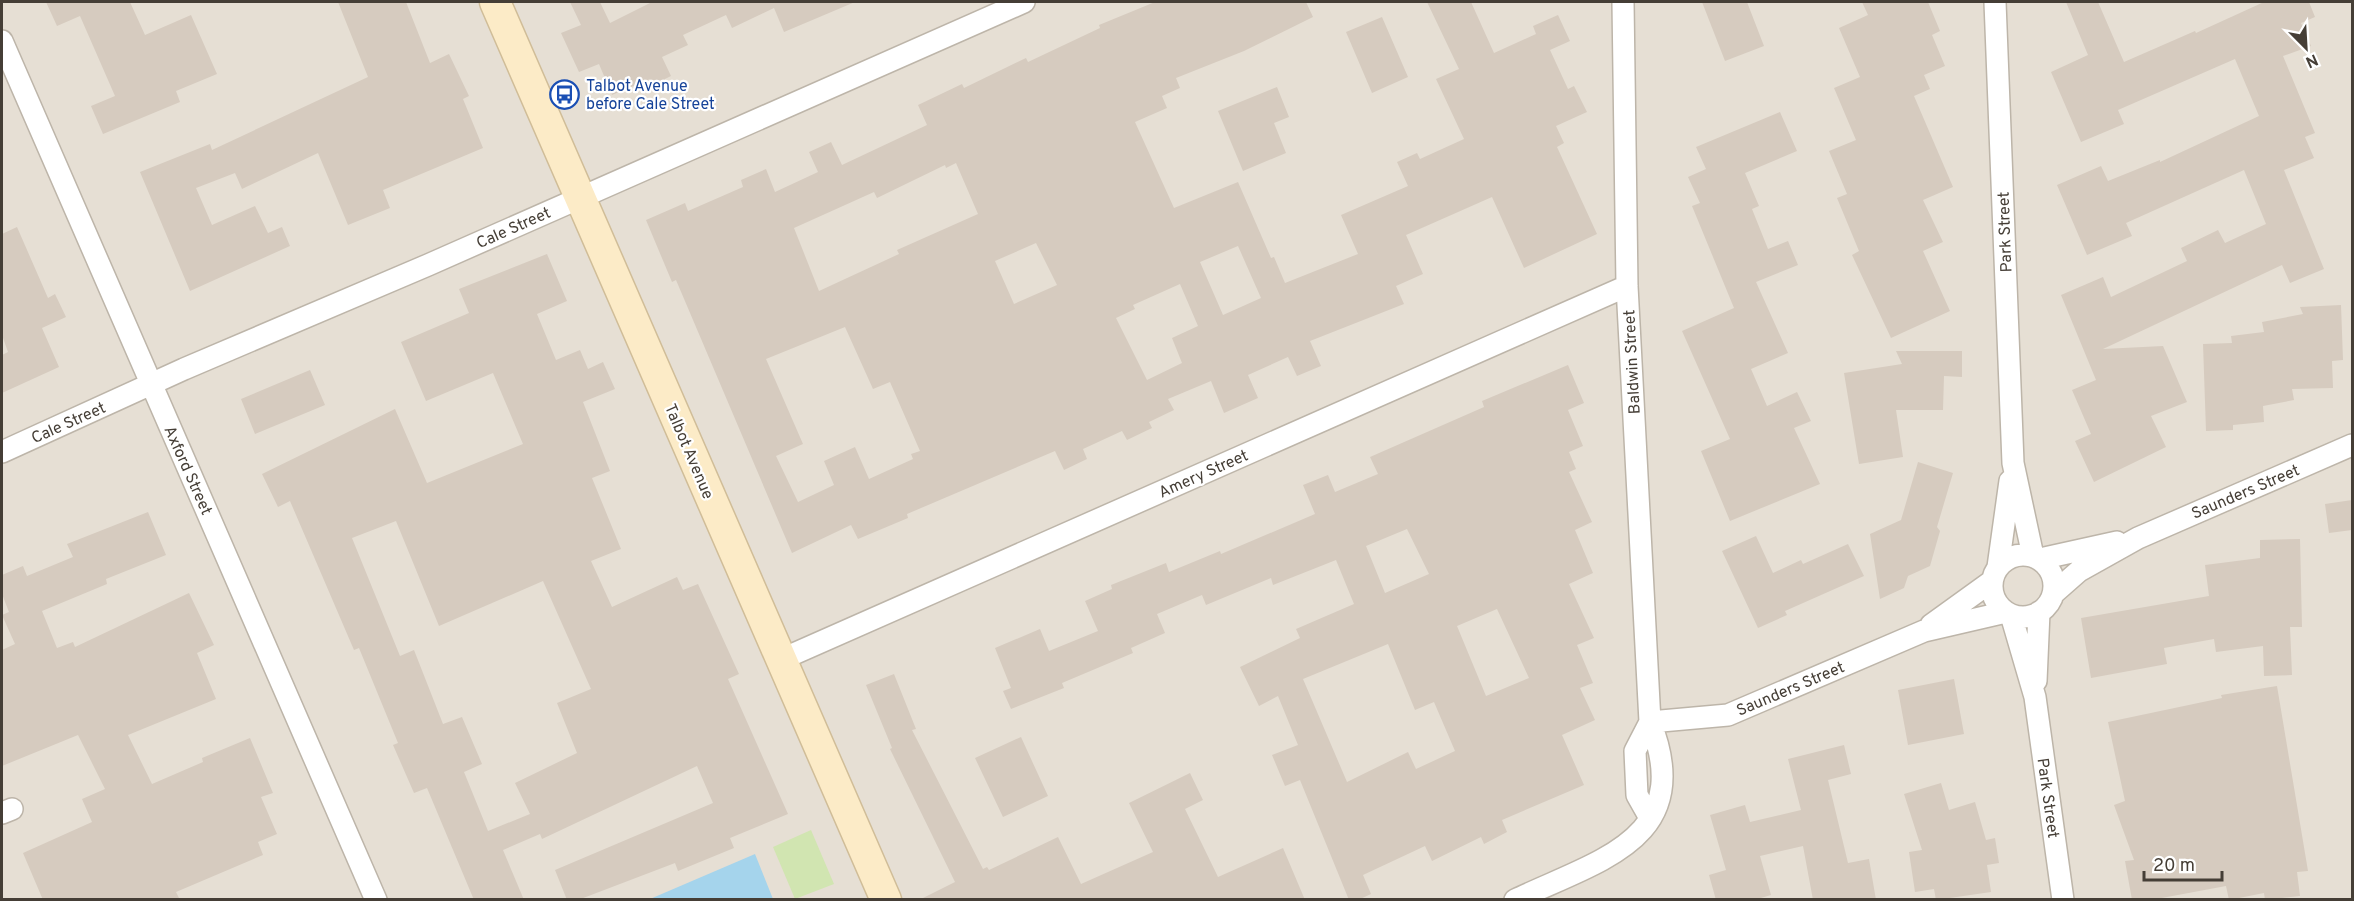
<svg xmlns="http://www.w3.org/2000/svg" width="2354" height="901" font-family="Overpass,sans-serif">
<rect width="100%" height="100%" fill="#f2eee6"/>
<path fill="#e6dfd4" d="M2,2H2352V899H2Z"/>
<path fill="#d1e5b1" d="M811,830L834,884L795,899L773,847Z"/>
<path fill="#a5d4ec" d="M755,854L773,899H650Z"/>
<path fill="#d6cbbf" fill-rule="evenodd" d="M46,2H130L145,35L191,15L217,74L176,91L180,102L103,134L91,106L115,96L80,16L57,26Z
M338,2H406L430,63L449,54L469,96L463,99L483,148L383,190L390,208L348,225L318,153L242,189L235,173L196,188L212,225L255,206L268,233L282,227L290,246L190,291L140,172L210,144L212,150L368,77Z
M570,2H600L610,23L652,2H855L784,32L774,8L732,28L726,15L683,35L688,45L662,57L671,76L653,85L650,79L612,95L599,64L579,72L561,33L581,25Z
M1155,2H1306L1313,17L1244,51L1176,78L1180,88L1162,96L1167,108L1135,122L1174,208L1238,182L1271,258L1274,257L1285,283L1358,254L1341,215L1408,186L1397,162L1417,153L1420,159L1464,139L1436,79L1459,69L1427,2H1471L1494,53L1536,34L1533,26L1558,15L1570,41L1550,50L1568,89L1574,86L1587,112L1556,126L1564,143L1557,147L1597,234L1524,268L1492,197L1406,235L1423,274L1396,286L1404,304L1310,341L1321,366L1297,376L1288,357L1248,375L1258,398L1224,413L1211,381L1168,399L1174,410L1149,422L1152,428L1127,440L1122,431L1083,449L1087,459L1064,470L1055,451L907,514L908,518L858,539L851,525L792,553L676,280L672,282L646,220L685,203L688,211L743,187L741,180L766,169L775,192L818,172L809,152L831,142L842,165L927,125L918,105L962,84L964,88L1026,58L1028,62L1100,28L1099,25ZM956,163L978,214L897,250L899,254L819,291L794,228L874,192L877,198L945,165L946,168ZM1036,243L1057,285L1014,304L995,261ZM1238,246L1261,298L1223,315L1200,262ZM1180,284L1198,326L1172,338L1182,363L1147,380L1116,318L1135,309L1133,305ZM845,327L873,389L890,382L920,451L911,454L913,459L869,479L855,447L824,461L834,485L798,502L776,456L803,444L766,359Z
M1702,2H1747L1764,46L1725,61Z
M1862,2H1928L1940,31L1932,35L1945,66L1924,75L1930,89L1914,96L1953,187L1923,200L1943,242L1923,251L1950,311L1891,338L1852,255L1859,251L1837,198L1847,194L1829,151L1856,140L1834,88L1860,77L1839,28L1868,15Z
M2066,2H2098L2124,62L2195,31L2196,33L2264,2H2309L2315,17L2301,23L2311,46L2283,56L2315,133L2305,137L2314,158L2284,170L2324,269L2290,283L2282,265L2103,349L2163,346L2187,402L2151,416L2166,447L2094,482L2075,441L2091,434L2072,390L2096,380L2061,295L2103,277L2111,297L2187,261L2181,248L2218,230L2225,243L2266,224L2244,170L2126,223L2132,236L2087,255L2057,185L2101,166L2108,181L2160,160V162L2259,116L2235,59L2118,110L2124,124L2081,142L2051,72L2088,55Z
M1382,17L1408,77L1372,93L1346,32Z
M1277,87L1289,117L1274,123L1286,153L1243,171L1218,111Z
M1780,112L1797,151L1745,173L1759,206L1752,209L1768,249L1788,241L1798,265L1756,282L1788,353L1751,369L1767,406L1797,392L1811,421L1794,428L1820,484L1730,521L1701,451L1730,439L1682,331L1734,308L1692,206L1700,203L1688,177L1706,169L1696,147Z
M17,227L48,298L55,294L66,317L42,328L59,367L2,393V355L8,352L2,335V234Z
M547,254L567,301L537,314L556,360L580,350L588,369L603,362L615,389L583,402L610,471L592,478L621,549L591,561L612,607L677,577L683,590L698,584L739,674L728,679L788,814L730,838L734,848L678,871L675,863L578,900H567L555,870L713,803L697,766L542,839L540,834L503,850L524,900H474L427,788L414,793L393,745L398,743L359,648L354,650L290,501L278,507L262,474L395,409L427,483L523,444L493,373L426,401L401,342L469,313L459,289ZM396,521L439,626L543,581L591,689L557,703L577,753L515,783L530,814L488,831L464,772L482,764L462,717L443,724L414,650L400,656L352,538Z
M2341,305L2343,360L2332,361L2333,388L2292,389L2294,400L2263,406L2264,422L2233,425V430L2206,431L2203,344L2232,343L2231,336L2264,332L2262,322L2303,314L2300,307Z
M1896,351H1962V377L1944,376L1943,410H1896L1903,457L1859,464L1844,373L1902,364Z
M1568,365L1584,403L1568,410L1583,446L1569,452L1576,469L1569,472L1592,522L1575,530L1593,573L1569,584L1594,638L1577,645L1593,683L1580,688L1595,720L1562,735L1584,785L1502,820L1507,832L1484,844L1481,837L1432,861L1425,846L1363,875L1371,894L1358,900H1349L1300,780L1285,786L1272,755L1298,745L1278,696L1259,706L1240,667L1300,638L1296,629L1354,604L1336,560L1273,585L1271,578L1206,605L1202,595L1157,614L1165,633L1131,648L1133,653L1062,683L1064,688L1011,709L1003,691L1011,688L995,648L1040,629L1049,651L1098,631L1085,601L1112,589L1111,585L1166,563L1169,572L1220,551L1221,554L1315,514L1303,485L1328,475L1335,492L1378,474L1370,457L1484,407L1482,401ZM1407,529L1429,574L1385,593L1366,546ZM1497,609L1529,678L1486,696L1457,626ZM1388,644L1415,710L1434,702L1455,751L1416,769L1408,752L1347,782L1303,679Z
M310,370L325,405L255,434L241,399Z
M1918,462L1953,473L1937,527L1940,531L1930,566L1908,576L1904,588L1880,599L1870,534L1901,520Z
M2352,500V530L2329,533L2325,504Z
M148,512L166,555L106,579L107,584L42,611L57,648L73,642L75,647L189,593L214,645L197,653L216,699L128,735L152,784L203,762L202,758L250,738L273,793L261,797L277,834L258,842L263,855L176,892L180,900H43L23,853L92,822L82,799L105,789L78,735L2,766V650L15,644L2,615L9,612L2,594V575L23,566L27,576L73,557L67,544Z
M1756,536L1773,573L1801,560L1803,564L1848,544L1864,576L1785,611L1787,615L1758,628L1722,551Z
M2300,539L2302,627H2290L2292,675L2264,676L2263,646L2216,652L2214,639L2164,648L2167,664L2091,678L2081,618L2209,596L2205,565L2260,558V540Z
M894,674L916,729L912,730L983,869L987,867L989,870L1058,837L1081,884L1153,852L1129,803L1190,773L1203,800L1185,809L1218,877L1283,848L1305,900H919L955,882L890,749L892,748L866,685Z
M1954,679L1964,734L1908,745L1898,690Z
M2277,686L2308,871L2297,872L2300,896L2265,900L2264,893L2229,900L2226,886L2151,900H2132L2125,861L2134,860L2114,805L2125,801L2108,722L2222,698L2221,695Z
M1021,737L1048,796L1003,817L975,758Z
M1844,745L1851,774L1828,780L1848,863L1869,859L1876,900H1813L1803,846L1760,856L1771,895L1754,900H1716L1709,875L1726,870L1710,815L1745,805L1750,822L1801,810L1788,759Z
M1941,783L1949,810L1975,802L1986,840L1995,838L1999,863L1987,865L1991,892L1936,900L1934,889L1915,892L1909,852L1922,850L1904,794Z"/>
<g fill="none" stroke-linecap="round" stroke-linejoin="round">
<defs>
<path id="street" d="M1995,2L2013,463L2033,556
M2,41L376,900
M2,452L184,369L428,265L1024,2
M1992 586a31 31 0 1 1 62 0a31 31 0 1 1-62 0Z
M2040,559L2117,542
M1998,567L2010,481
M2054,593L2079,571L2138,538L2352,445
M2011,615L2035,697L2063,900
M1931,625L1992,581
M780,660L1627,286
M2036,681L2039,612
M1650,722L1728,715L1924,631L2006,612
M1650,722L1635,751L1637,795L1650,818
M2,813L12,809
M1515,900C1599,860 1697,839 1650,722L1627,286L1623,2"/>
<path id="secondary" d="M495,2L886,900"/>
</defs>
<use href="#street" stroke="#bdb5a9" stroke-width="24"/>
<use href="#secondary" stroke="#d0bd98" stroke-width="33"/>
<use href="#street" stroke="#fff" stroke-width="21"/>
<use href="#secondary" stroke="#fcebc7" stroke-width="30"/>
</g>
<defs>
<symbol id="bus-ring" viewBox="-11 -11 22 22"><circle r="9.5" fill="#fff" stroke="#1a4fb4" stroke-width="1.5"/><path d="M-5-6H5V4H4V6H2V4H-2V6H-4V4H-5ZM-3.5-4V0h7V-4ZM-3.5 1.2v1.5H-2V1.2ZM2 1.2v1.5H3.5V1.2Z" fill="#1a4fb4"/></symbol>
</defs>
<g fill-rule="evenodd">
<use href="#bus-ring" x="548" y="78" width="33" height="33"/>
</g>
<g text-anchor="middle" stroke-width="4.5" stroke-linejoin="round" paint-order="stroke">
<g font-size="16" fill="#164399" stroke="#fff" text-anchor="start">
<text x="586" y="91">Talbot Avenue<tspan x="586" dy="18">before Cale Street</tspan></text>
</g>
<g font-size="16" fill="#453e36" stroke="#fff">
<text transform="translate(513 227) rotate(-24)" y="6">Cale Street</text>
<text transform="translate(2004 232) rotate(-92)" y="6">Park Street</text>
<text transform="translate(1631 362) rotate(-93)" y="6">Baldwin Street</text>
<text transform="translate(68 422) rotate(-24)" y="6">Cale Street</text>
<text transform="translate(690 451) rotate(67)" y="6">Talbot Avenue</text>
<text transform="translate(189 470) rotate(66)" y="6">Axford Street</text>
<text transform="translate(1203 473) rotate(-24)" y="6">Amery Street</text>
<text transform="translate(2245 491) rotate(-23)" y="6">Saunders Street</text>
<text transform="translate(1790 688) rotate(-23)" y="6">Saunders Street</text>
<text transform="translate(2049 798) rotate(82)" y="6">Park Street</text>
</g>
</g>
<rect width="2354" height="901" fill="none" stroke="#453e36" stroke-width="6"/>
<g transform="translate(2306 48) rotate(156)" stroke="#ffffff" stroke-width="4.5" paint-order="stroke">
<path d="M0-4.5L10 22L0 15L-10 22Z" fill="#453e36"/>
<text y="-9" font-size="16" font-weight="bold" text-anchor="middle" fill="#453e36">N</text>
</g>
<path d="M2144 871v9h78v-9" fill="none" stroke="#453e36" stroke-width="3"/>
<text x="2153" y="871" font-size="18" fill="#453e36" stroke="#ffffff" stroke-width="4.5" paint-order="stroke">20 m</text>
</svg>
